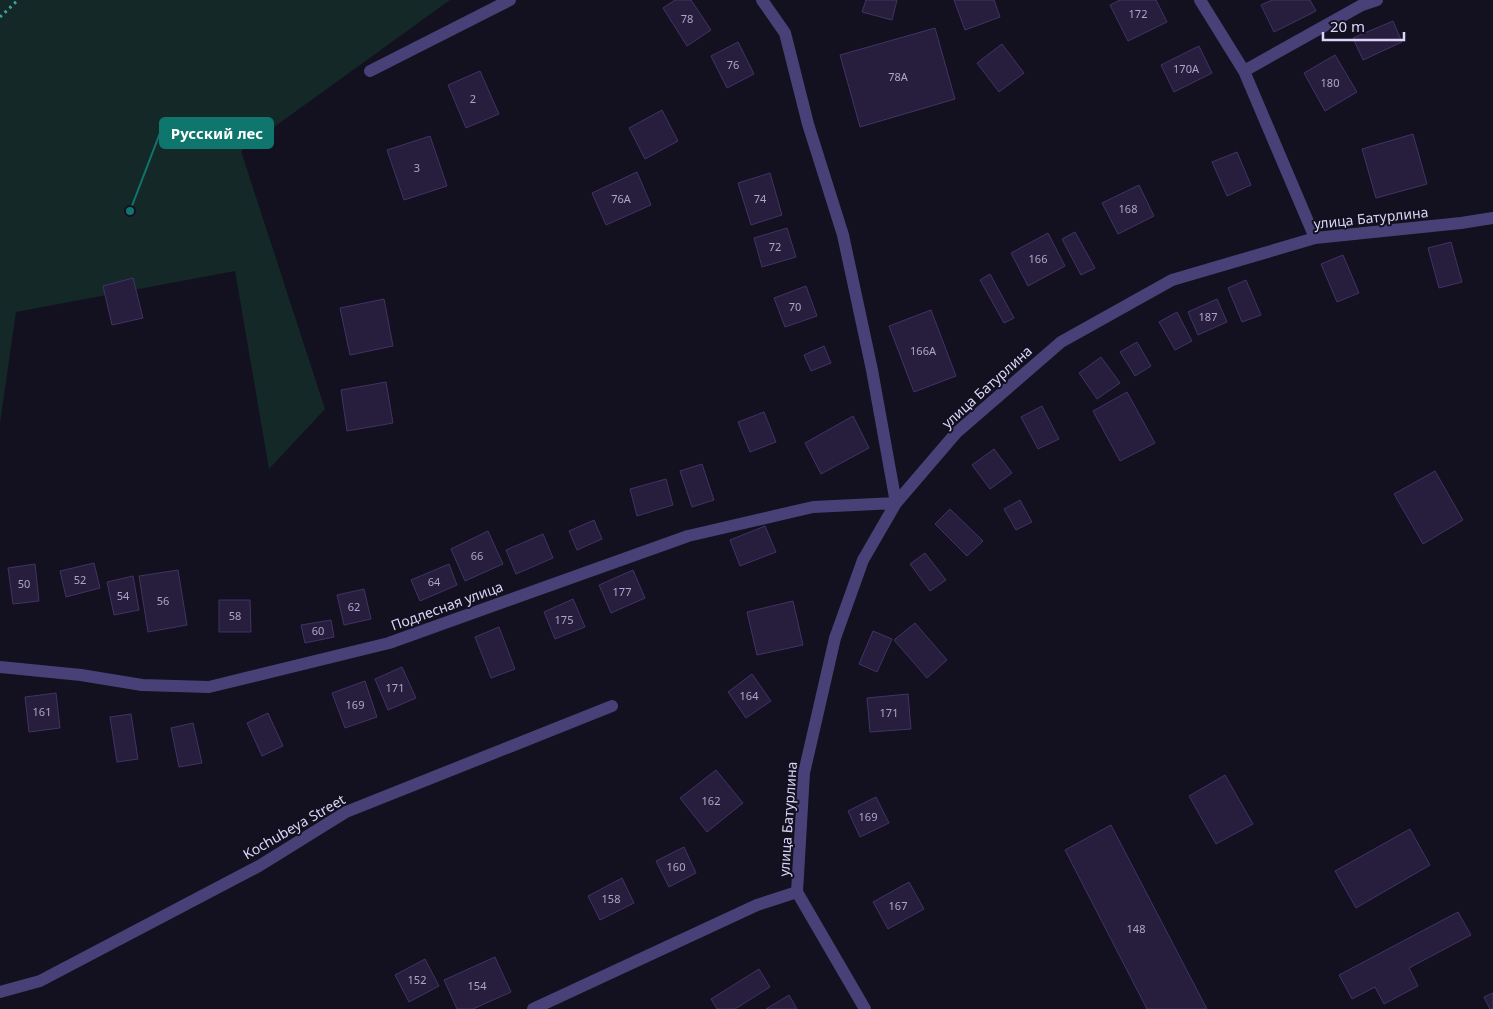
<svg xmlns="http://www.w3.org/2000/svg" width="1493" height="1009" font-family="'Noto Sans',sans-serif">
<rect width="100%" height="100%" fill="#13101f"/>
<path fill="#142828" d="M0,0H450L241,151L325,409L269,469L235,271L16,312L0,423Z"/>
<path fill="#271e3e" stroke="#413366" d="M675,0H691L711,30L687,46L663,8Z
M866,0H897L892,20L862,12Z
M954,0H994L1000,17L965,30Z
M1120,0H1156L1167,22L1128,41L1110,5Z
M1272,0H1310L1316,11L1274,32L1261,5Z
M1393,21L1402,42L1363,60L1353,38Z
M935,28L955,99L860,127L840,55Z
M738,42L754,74L727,88L711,56Z
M1002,44L1024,73L999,92L977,63Z
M1199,46L1212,73L1174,92L1161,65Z
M1335,55L1357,92L1325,111L1304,73Z
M480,71L499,114L466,128L448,85Z
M662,110L678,141L645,159L629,128Z
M1413,134L1427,184L1376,198L1362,149Z
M430,136L447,186L404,200L387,150Z
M1237,152L1251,185L1227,196L1212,162Z
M637,172L651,205L606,225L592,193Z
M770,173L782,215L751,225L738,183Z
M1139,185L1154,216L1118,234L1102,203Z
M787,228L796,257L762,267L754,238Z
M1075,232L1095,268L1081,275L1062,239Z
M1048,233L1065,266L1028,286L1011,253Z
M1451,242L1462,282L1439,288L1428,248Z
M1343,255L1359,293L1337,302L1321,264Z
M990,274L1014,318L1004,323L980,280Z
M133,278L143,318L112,325L103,286Z
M1246,280L1261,315L1242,322L1228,288Z
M806,286L817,316L785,327L774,298Z
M384,299L393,346L350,355L340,308Z
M1217,299L1227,322L1198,335L1188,312Z
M931,310L956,376L914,392L889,326Z
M1177,312L1192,341L1175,350L1159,322Z
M1137,342L1151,366L1135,376L1120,352Z
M824,346L831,363L811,371L804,355Z
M1101,357L1120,383L1097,399L1079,373Z
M386,382L393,423L347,431L341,390Z
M1127,392L1155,443L1120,461L1093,411Z
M1042,406L1059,439L1038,449L1021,417Z
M764,412L776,442L750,452L738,422Z
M853,416L869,448L821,474L805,443Z
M994,449L1012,473L990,489L972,465Z
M702,464L714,500L692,507L680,471Z
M1435,471L1463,520L1423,544L1394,494Z
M666,479L673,505L637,516L630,489Z
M1020,500L1032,522L1016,530L1004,509Z
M950,509L983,541L967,556L935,524Z
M594,520L602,539L577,550L569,531Z
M765,526L776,552L740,566L730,540Z
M488,531L503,564L465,581L451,549Z
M543,534L553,558L516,574L506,550Z
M925,553L946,580L930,591L910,564Z
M94,563L100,588L66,597L60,571Z
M35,564L39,601L13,604L8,568Z
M449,564L457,585L420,601L411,580Z
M178,570L187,625L148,632L139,576Z
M633,570L645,598L611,613L599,585Z
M133,576L139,610L114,615L107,582Z
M364,589L371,619L344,625L337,595Z
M573,599L585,627L555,639L544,612Z
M219,600H250L251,632H219Z
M793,601L803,645L757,655L747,612Z
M331,620L334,637L305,643L301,625Z
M915,623L947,660L927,678L894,640Z
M499,627L515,669L491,678L475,637Z
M873,631L892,639L877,672L859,664Z
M402,667L416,698L388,710L375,679Z
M752,674L771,701L746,718L728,692Z
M365,681L377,717L345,728L332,693Z
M56,693L60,728L29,732L25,697Z
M908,694L911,729L870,732L867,698Z
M268,713L283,746L262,756L247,723Z
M131,714L138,759L117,762L110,717Z
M193,723L202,763L179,767L171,728Z
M716,770L743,803L707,832L680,798Z
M1225,775L1253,824L1216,844L1189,796Z
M876,797L889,823L860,837L848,811Z
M1111,825L1207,1009H1147L1065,850Z
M1410,829L1430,865L1356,908L1335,871Z
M684,847L696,873L669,887L656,861Z
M622,878L634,903L600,920L588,896Z
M909,882L924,909L888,929L873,902Z
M1458,912L1471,935L1409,968L1418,986L1384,1004L1375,987L1352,999L1339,975Z
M495,957L511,992L473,1009H457L444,980Z
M425,959L439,986L409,1002L395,975Z
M759,969L770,987L735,1009H717L711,999Z
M1493,993V1009H1490L1484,997Z
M789,995L797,1009H766Z"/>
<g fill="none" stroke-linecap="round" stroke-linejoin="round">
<path stroke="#3ea2a3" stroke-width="3" stroke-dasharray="2.5 4" stroke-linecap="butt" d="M0,17L18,0"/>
<path stroke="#474178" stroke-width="12" d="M1200,0L1244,71L1315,238
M370,71L510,0
M1244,71L1362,5L1377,0
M0,667L81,675L142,685L209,687L389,643L688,536L813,507L896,503L872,370L843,235L808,124L785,33L762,0
M797,892L865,1009
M0,992L40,981L259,866L346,812L612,706
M533,1009L757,905L797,892L804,773L835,638L863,560L896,503L956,433L1061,342L1172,280L1315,238L1461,223L1493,218"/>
</g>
<g text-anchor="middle" stroke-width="4" stroke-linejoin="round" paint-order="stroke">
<g font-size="11" fill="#aea6ca">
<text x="1138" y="18">172</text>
<text x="687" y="23">78</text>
<text x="733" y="69">76</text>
<text x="1186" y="73">170А</text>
<text x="898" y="81">78А</text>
<text x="1330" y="87">180</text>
<text x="473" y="103">2</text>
<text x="417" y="172">3</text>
<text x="621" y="203">76А</text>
<text x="760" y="203">74</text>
<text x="1128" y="213">168</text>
<text x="775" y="251">72</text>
<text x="1038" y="263">166</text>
<text x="795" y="311">70</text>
<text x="1208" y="321">187</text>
<text x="923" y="355">166А</text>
<text x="477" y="560">66</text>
<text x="80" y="584">52</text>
<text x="434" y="586">64</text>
<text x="24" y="588">50</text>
<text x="622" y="596">177</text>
<text x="123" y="600">54</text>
<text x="163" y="605">56</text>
<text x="354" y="611">62</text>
<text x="235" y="620">58</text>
<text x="564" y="624">175</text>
<text x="318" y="635">60</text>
<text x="395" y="692">171</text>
<text x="749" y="700">164</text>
<text x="355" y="709">169</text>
<text x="42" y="716">161</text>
<text x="889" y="717">171</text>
<text x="711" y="805">162</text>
<text x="868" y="821">169</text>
<text x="676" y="871">160</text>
<text x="611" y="903">158</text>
<text x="898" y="910">167</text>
<text x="1136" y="933">148</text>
<text x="417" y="984">152</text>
<text x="477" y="990">154</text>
</g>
<g font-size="14" fill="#dbd4f9" stroke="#13101f">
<text transform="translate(1371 218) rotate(-6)" y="5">улица Батурлина</text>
<text transform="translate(987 387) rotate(-42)" y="5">улица Батурлина</text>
<text transform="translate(447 606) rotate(-20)" y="5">Подлесная улица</text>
<text transform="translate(788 819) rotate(-86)" y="5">улица Батурлина</text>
<text transform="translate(294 827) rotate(-30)" y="5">Kochubeya Street</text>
</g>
</g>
<path fill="none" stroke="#0f766e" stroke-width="2" d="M130 211L160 133"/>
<circle fill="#0f766e" stroke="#13101f" stroke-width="2" cx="130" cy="211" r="5"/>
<rect fill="#0f766e" stroke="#0f766e" stroke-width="2" x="160" y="118" width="113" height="30" rx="5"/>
<g font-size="15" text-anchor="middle" font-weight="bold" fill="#fff">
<text x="217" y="139">Русский лес</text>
</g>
<path d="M1323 32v8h81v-8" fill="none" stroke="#dbd4f9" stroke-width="2.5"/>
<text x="1330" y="32" font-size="15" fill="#dbd4f9" stroke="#13101f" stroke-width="4" paint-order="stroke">20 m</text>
</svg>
